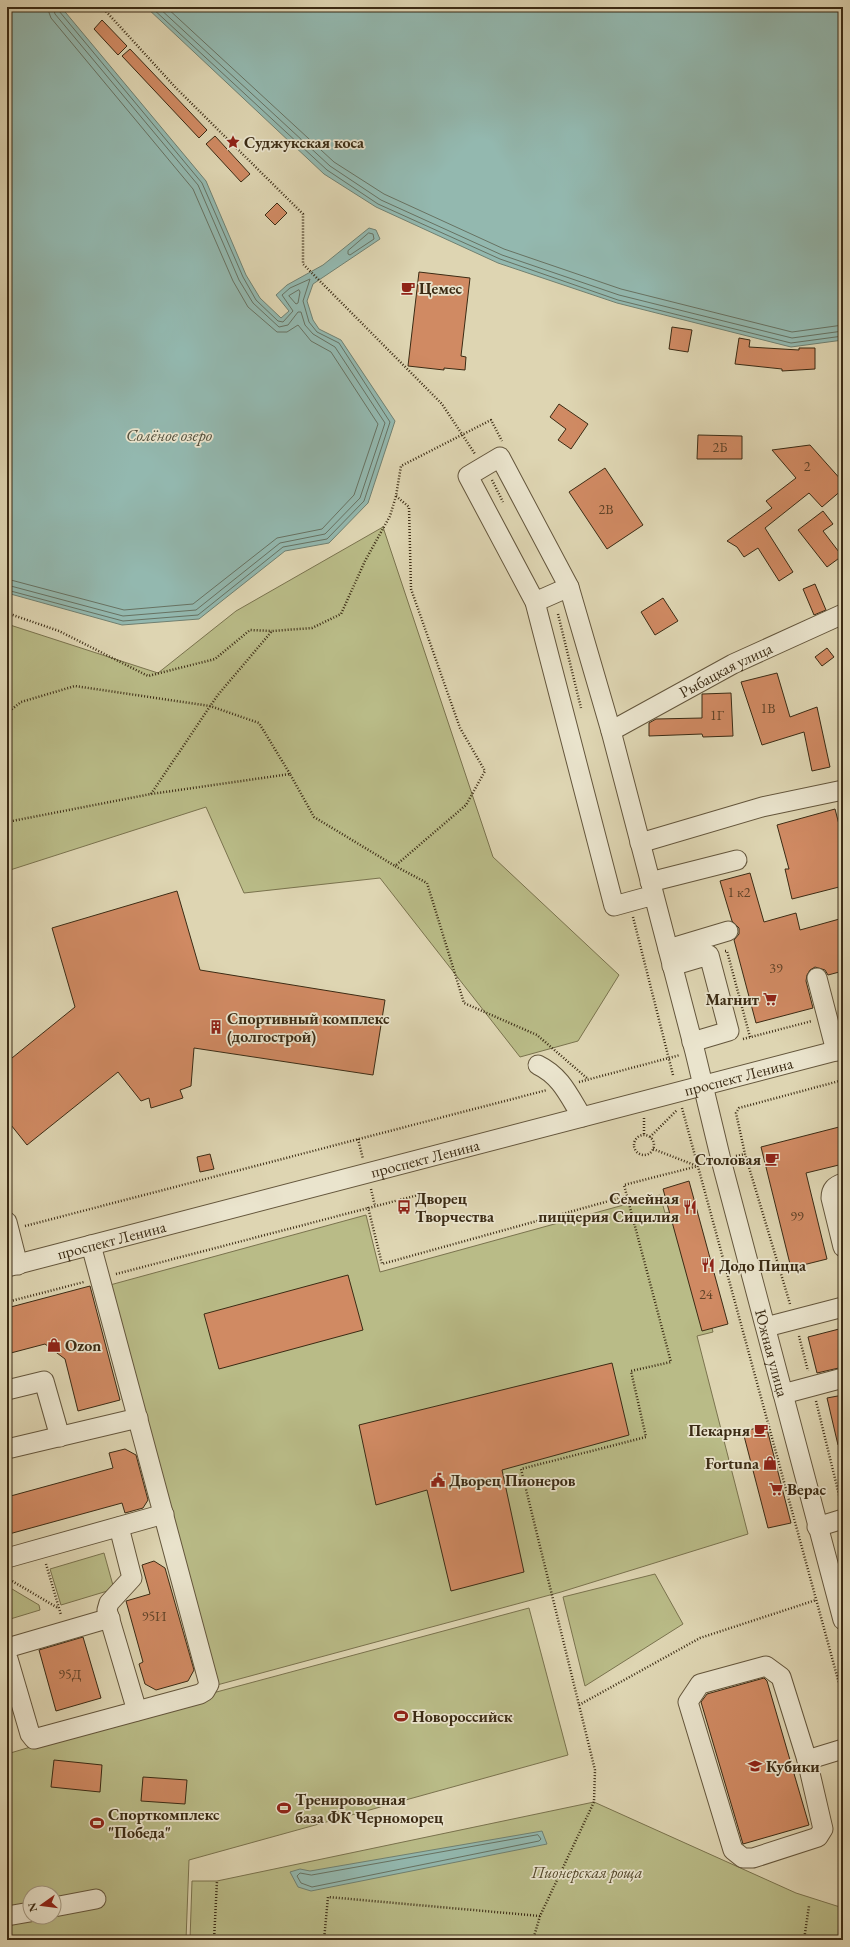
<svg xmlns="http://www.w3.org/2000/svg" width="850" height="1947" font-family="'EB Garamond',serif">
<rect width="100%" height="100%" fill="#ded5b2"/>
<filter id="stains"><feTurbulence type="fractalNoise" baseFrequency=".005" numOctaves="4"/><feColorMatrix values="0 0 0 0 .2 0 0 0 0 .09 0 0 0 0 .02 0 0 0 .5 -.17"/></filter>
<radialGradient id="worn" r=".72"><stop offset=".6" stop-color="#630" stop-opacity="0"/><stop offset="1" stop-color="#630" stop-opacity=".3"/></radialGradient>
<path fill="#b9bb87" stroke="#7a734e" fill-rule="evenodd" d="M383,527L493,857L619,975L578,1041L520,1057L380,878L244,893L206,807L7,871V624L158,673L236,611Z
M660,1195L665,1213L680,1210L713,1332L697,1336L748,1534L561,1592L217,1685L110,1285L366,1215L380,1272Z
M104,1553L114,1589L61,1605L50,1569Z
M655,1574L683,1624L585,1686L563,1597Z
M7,1586L39,1605L40,1610L7,1620Z
M529,1608L568,1755L189,1860L186,1940H7V1754L209,1694ZM30,1893H54V1917H30Z
M594,1802L796,1893L843,1908V1940H190L192,1881H217Z"/>
<path fill="#93b8af" stroke="#708071" d="M7,7H61L206,181L246,275L260,298L281,318L289,311L276,295L287,285L323,265L369,228L376,230L380,239L313,284L307,301L313,320L319,329L341,340L395,421L368,503L329,543L285,551L199,619L122,625L7,593Z
M146,7H843V340L791,347L617,303L498,263L376,207L324,174Z
M542,1831L547,1844L311,1891L298,1887L290,1872L300,1869L310,1871Z"/>
<g fill="none" stroke-linecap="round" stroke-linejoin="round">
<path stroke="#677262" stroke-width="1" d="M151,7L327,170L378,204L500,259L618,300L791,343L843,336
M158,7L330,166L381,200L502,255L619,295L792,338L843,331
M166,7L334,162L384,194L504,249L621,289L792,332L843,325
M369,233L373,234L374,239L350,255L348,254V251Z
M299,290L300,292L298,303L296,304L289,296Z
M7,579L124,610L193,604L277,538L322,529L354,495L378,424L331,352L311,341L298,325L287,332H277L248,307L233,281L193,189L51,18L47,7
M7,585L123,616L196,610L280,543L325,534L360,498L385,423L335,347L313,334L305,325L301,312H298L288,325L279,327L253,303L239,280L198,185L55,14L53,7
M7,590L123,621L198,615L283,547L327,539L364,501L390,422L339,343L317,332L309,322L303,301L310,279L290,288L282,295L293,311L283,322L278,321L256,300L243,277L202,183L59,11L58,7
M538,1835L541,1839L539,1841L312,1887L301,1883L297,1876L300,1873L311,1875Z"/>
</g>
<path fill="#d08a63" stroke="#3b2b14" d="M102,20L127,46L118,55L94,29Z
M130,49L207,130L199,138L122,56Z
M215,136L250,174L241,182L206,144Z
M277,203L287,213L275,225L265,215Z
M419,272L470,278L461,356L466,357L465,370L444,368V370L408,366Z
M672,327L692,330L688,352L669,349Z
M739,338L750,340L749,347L799,350V348H815V369L782,371V369L735,364Z
M559,404L588,424L571,449L558,440L566,429L550,417Z
M698,435L742,436V459H697Z
M810,445L843,482V489L822,507L809,493L765,528L793,572L779,581L758,548L744,557L737,547L727,541L772,508L766,501L796,478L772,450Z
M605,468L643,525L607,549L569,492Z
M823,511L833,524L823,531L842,556L827,567L798,530Z
M815,584L826,610L814,615L803,589Z
M663,598L678,621L655,635L641,612Z
M827,648L834,657L822,666L815,657Z
M777,673L790,717L817,707L830,767L812,771L804,732L762,745L741,682Z
M731,693L733,736L703,737L702,734L649,736V723L656,719L702,718V694Z
M835,809L843,840V886L792,899L785,869H789L777,825Z
M750,873L764,922L796,913L800,930L843,918V971L828,975L825,970L815,967L810,970L807,975L806,981L813,1008L756,1023L734,940L739,934V928L732,921L720,881Z
M177,891L200,970L385,1000L373,1075L194,1048L191,1086L180,1090L183,1098L151,1108L149,1098L141,1101L118,1072L27,1145L7,1120V1062L75,1007L52,928Z
M843,1126V1164L806,1173L827,1259L791,1268L761,1147Z
M210,1154L214,1169L200,1172L197,1157Z
M689,1181L728,1324L702,1331L663,1189Z
M348,1275L363,1330L219,1369L204,1314Z
M90,1286L120,1400L78,1411L65,1359L45,1344L7,1354V1308Z
M843,1328V1367L817,1373L808,1337Z
M612,1363L629,1435L502,1470L524,1572L451,1591L427,1490L376,1505L359,1425Z
M843,1395V1445H838L827,1398Z
M766,1425L791,1523L768,1528L743,1432Z
M125,1449L136,1455L148,1500L143,1508L125,1513L122,1503L9,1534L7,1528V1497L113,1468L109,1453Z
M154,1561L165,1568L194,1670L188,1681L156,1690L145,1684L139,1664L143,1662L126,1601L150,1594L142,1565Z
M83,1637L101,1698L56,1711L39,1650Z
M764,1678L767,1681L809,1825L743,1844L701,1702L707,1694Z
M54,1760L102,1765L100,1792L51,1787Z
M143,1777L187,1780L185,1804L141,1801Z"/>
<g fill="none" stroke-linecap="round" stroke-linejoin="round">
<defs>
<g id="minor">
<path d="M535,602L569,587"/>
<path id="s1" d="M611,731L733,664L843,614"/>
<path d="M640,843L762,807L843,790"/>
<path d="M650,882L737,860"/>
<path id="s2" d="M654,895L614,906L535,602L468,476L500,457L569,587L611,731L695,1052L721,1160L843,1620"/>
<path d="M668,949L728,931"/>
<path d="M672,966L709,955L729,1031L692,1042"/>
<path d="M817,978L836,1051"/>
<path d="M538,1065C561,1076 569,1096 582,1117"/>
<path d="M843,1183C835,1186 831,1189 831,1198L843,1247"/>
<path d="M7,1222L18,1265"/>
<path id="s3" d="M7,1267L843,1049"/>
<path d="M766,1327L843,1307"/>
<path d="M7,1390L44,1381L60,1437"/>
<path d="M783,1394L843,1378"/>
<path d="M7,1449L138,1418"/>
<path d="M119,1527L132,1578L109,1603L107,1610L137,1711"/>
<path d="M817,1527L843,1519"/>
<path d="M7,1558L164,1514"/>
<path d="M7,1648L110,1618"/>
<path d="M8,1659L30,1734L34,1739L200,1694L205,1691L209,1684L91,1245"/>
<path d="M766,1666L781,1677L807,1760L823,1829L818,1837L753,1858H743L733,1850L688,1702L700,1684Z"/>
<path d="M807,1760L843,1749"/>
<path d="M54,1907L96,1899"/>
<path d="M7,1916L30,1912"/>
</g>
</defs>
<use href="#minor" stroke="#64563c" stroke-width="21"/>
<path stroke="#3b2b14" stroke-width="2.5" stroke-dasharray="1 2" stroke-linecap="butt" d="M102,7L176,88L303,214V264L442,404L475,454
M492,480L503,502
M396,496L409,507L411,589L460,728L485,771L466,805L395,866L427,883L464,1003L537,1035L588,1079
M7,613L59,631L148,676L215,659L250,630L272,631
M558,614L581,708
M7,713L21,702L75,686L210,706L259,723L290,774
M151,794L217,696L272,631L312,628L341,614L365,561L390,516L396,496L401,466L491,420L502,441
M7,822L151,794L290,774L314,817L395,866
M633,917L673,1075
M725,951H727L750,1037
M743,1039L812,1021
M579,1082L680,1055
M682,1108L843,1698
M644,1118V1135
M634 1145a10 10 0 1 1 20 0a10 10 0 1 1-20 0Z
M650,1137L677,1110
M358,1139L363,1159
M653,1149L697,1166
M736,1156L745,1154
M371,1189L375,1206
M368,1207L382,1264L627,1196
M25,1226L547,1090
M116,1274L422,1194
M7,1302L84,1282
M790,1304L745,1154L736,1113L739,1108L843,1080
M799,1336L808,1371
M816,1401L841,1503
M46,1564L61,1615
M7,1578L58,1608
M579,1705L700,1638L816,1600
M214,1940L217,1881
M324,1940L328,1897L540,1916
M533,1940L540,1916L594,1802L595,1770L521,1469L646,1437L631,1371L671,1362L624,1185L706,1164
M804,1940L809,1906"/>
<use href="#minor" stroke="#eae4cd" stroke-width="19"/>
</g>
<defs>
<symbol id="sight-bare" viewBox="-9 -9 18 18"><path d="M0-6L1.8-2.2L6-1.7L2.9 1.2L3.7 5.4L0 3.3L-3.7 5.4L-2.9 1.2L-6-1.7L-1.8-2.2Z" fill="#8f2418" stroke="#eae4cd" stroke-width="2.5" paint-order="stroke"/></symbol>
<symbol id="cafe-bare" viewBox="-9 -9 18 18"><path d="M-5.5-4.5H6V0H3Q3 3.5 0 3.5H-2.5Q-5.5 3.5-5.5 0ZM3-3.2v2h1.7v-2ZM-6 4.5H4V6H-6Z" fill="#8f2418" stroke="#eae4cd" stroke-width="2.5" paint-order="stroke"/></symbol>
<symbol id="supermarket-bare" viewBox="-9 -9 18 18"><path d="M-6-5.5h2.5l.6 2H6L4.5 2H-2.5L-4.4-4H-6ZM-1.5 3.2a1.3 1.3 0 1 0 .1 0ZM3 3.2a1.3 1.3 0 1 0 .1 0Z" fill="#8f2418" stroke="#eae4cd" stroke-width="2.5" paint-order="stroke"/></symbol>
<symbol id="building-bare" viewBox="-9 -9 18 18"><path d="M-4-6H4V6H1V3H-1V6H-4ZM-2.5-4.3h1.7v1.8h-1.7ZM.8-4.3h1.7v1.8H.8ZM-2.5-1h1.7V.8h-1.7ZM.8-1h1.7V.8H.8Z" fill="#8f2418" stroke="#eae4cd" stroke-width="2.5" paint-order="stroke"/></symbol>
<symbol id="bus-bare" viewBox="-9 -9 18 18"><path d="M-5-6H5V4H4V6H2V4H-2V6H-4V4H-5ZM-3.5-4V0h7V-4ZM-3.5 1.2v1.5H-2V1.2ZM2 1.2v1.5H3.5V1.2Z" fill="#8f2418" stroke="#eae4cd" stroke-width="2.5" paint-order="stroke"/></symbol>
<symbol id="restaurant-bare" viewBox="-9 -9 18 18"><path d="M-5-6h1v4h1v-4h1v4h1v-4h1v5L-1.5 .5V6h-2V.5L-5-1ZM5-6V6H3V1.5H1.5Q1.5-4 5-6Z" fill="#8f2418" stroke="#eae4cd" stroke-width="2.5" paint-order="stroke"/></symbol>
<symbol id="shop-bare" viewBox="-9 -9 18 18"><path d="M-5-2.5h2.3a2.7 3.5 0 0 1 5.4 0H5L5.5 6h-11ZM-1.5-2.5h3a1.5 2.3 0 0 0-3 0Z" fill="#8f2418" stroke="#eae4cd" stroke-width="2.5" paint-order="stroke"/></symbol>
<symbol id="civic-bare" viewBox="-9 -9 18 18"><path d="M-.6-6.5H3V-4.5H.6V-3L4-1V1h2V6H-6V1h2V-1L-.6-3ZM-1.2 2.5V6h2.4V2.5Z" fill="#8f2418" stroke="#eae4cd" stroke-width="2.5" paint-order="stroke"/></symbol>
<symbol id="stadium-bare" viewBox="-9 -9 18 18"><path d="M0-5a6.5 5 0 1 0 0 10a6.5 5 0 1 0 0-10ZM-3.5-1.8h7v3.6h-7Z" fill="#8f2418" stroke="#eae4cd" stroke-width="2.5" paint-order="stroke"/></symbol>
<symbol id="school-bare" viewBox="-9 -9 18 18"><path d="M0-5L7-2L0 1L-7-2ZM-4 1L0 2.5L4 1V4Q0 6-4 4Z" fill="#8f2418" stroke="#eae4cd" stroke-width="2.5" paint-order="stroke"/></symbol>
</defs>
<g fill-rule="evenodd">
<use href="#sight-bare" x="223" y="132" width="20" height="20"/>
<use href="#cafe-bare" x="398" y="278" width="20" height="20"/>
<use href="#supermarket-bare" x="760" y="989" width="20" height="20"/>
<use href="#building-bare" x="206" y="1017" width="20" height="20"/>
<use href="#cafe-bare" x="762" y="1149" width="20" height="20"/>
<use href="#bus-bare" x="394" y="1197" width="20" height="20"/>
<use href="#restaurant-bare" x="680" y="1197" width="20" height="20"/>
<use href="#restaurant-bare" x="698" y="1255" width="20" height="20"/>
<use href="#shop-bare" x="44" y="1335" width="20" height="20"/>
<use href="#cafe-bare" x="751" y="1420" width="20" height="20"/>
<use href="#shop-bare" x="760" y="1453" width="20" height="20"/>
<use href="#civic-bare" x="428" y="1470" width="20" height="20"/>
<use href="#supermarket-bare" x="766" y="1479" width="20" height="20"/>
<use href="#stadium-bare" x="391" y="1706" width="20" height="20"/>
<use href="#school-bare" x="745" y="1756" width="20" height="20"/>
<use href="#stadium-bare" x="274" y="1798" width="20" height="20"/>
<use href="#stadium-bare" x="87" y="1813" width="20" height="20"/>
</g>
<g text-anchor="middle" stroke-width="3.5" stroke-linejoin="round" paint-order="stroke">
<g font-size="14" fill="#604328">
<text x="720" y="452">2Б</text>
<text x="807" y="471">2</text>
<text x="606" y="514">2В</text>
<text x="768" y="713">1В</text>
<text x="717" y="720">1Г</text>
<text x="739" y="897">1 к2</text>
<text x="776" y="973">39</text>
<text x="797" y="1221">99</text>
<text x="706" y="1299">24</text>
<text x="154" y="1621">95И</text>
<text x="70" y="1679">95Д</text>
</g>
<g font-size="16" font-weight="bold" fill="#3b2b14" stroke="#eae4cd" text-anchor="start">
<text x="244" y="148">Суджукская коса</text>
<text x="419" y="294">Цемес</text>
<text x="759" y="1005" text-anchor="end">Магнит</text>
<text x="227" y="1024">Спортивный комплекс<tspan x="227" dy="18">(долгострой)</tspan></text>
<text x="761" y="1165" text-anchor="end">Столовая</text>
<text x="415" y="1204">Дворец<tspan x="415" dy="18">Творчества</tspan></text>
<text x="679" y="1204" text-anchor="end">Семейная<tspan x="679" dy="18">пиццерия Сицилия</tspan></text>
<text x="719" y="1271">Додо Пицца</text>
<text x="65" y="1351">Ozon</text>
<text x="750" y="1436" text-anchor="end">Пекарня</text>
<text x="759" y="1469" text-anchor="end">Fortuna</text>
<text x="449" y="1486">Дворец Пионеров</text>
<text x="787" y="1495">Верас</text>
<text x="412" y="1722">Новороссийск</text>
<text x="766" y="1772">Кубики</text>
<text x="295" y="1805">Тренировочная<tspan x="295" dy="18">база ФК Черноморец</tspan></text>
<text x="108" y="1820">Спорткомплекс<tspan x="108" dy="18">"Победа"</tspan></text>
</g>
<g font-size="16" fill="#3b2b14" stroke="#eae4cd">
<text dy="6" stroke="none"><textPath href="#s1" startOffset="130">Рыбацкая улица</textPath></text>
<text dy="6" stroke="none"><textPath href="#s3" startOffset="756">проспект Ленина</textPath></text>
<text dy="6" stroke="none"><textPath href="#s3" startOffset="432">проспект Ленина</textPath></text>
<text dy="6" stroke="none"><textPath href="#s3" startOffset="108">проспект Ленина</textPath></text>
<text dy="6" stroke="none"><textPath href="#s2" startOffset="1475">Южная улица</textPath></text>
</g>
<g font-size="16" font-style="italic" fill="#54482b" stroke="#eae4cd">
<text x="587" y="1878">Пионерская роща</text>
</g>
<g font-size="17" font-style="italic" fill="#514e3b" stroke="#eae4cd">
<text x="169" y="441">Солёное озеро</text>
</g>
</g>
<rect width="850" height="1947" fill="none" stroke="#ded5b2" stroke-width="24"/>
<rect x="8" y="8" width="834" height="1931" fill="none" stroke="#3b2b14" stroke-width="2"/>
<rect x="12" y="12" width="826" height="1923" fill="none" stroke="#3b2b14"/>
<g transform="translate(42 1905) rotate(256)"><circle r="19" fill="#eae4cd" stroke="#a49a83"/>
<path d="M0-3L7 15L0 10L-7 15Z" fill="#8f2418"/>
<text y="-6" font-size="11" font-weight="bold" text-anchor="middle" fill="#3b2b14">N</text>
</g>
<rect width="100%" height="100%" filter="url(#stains)"/>
<rect width="100%" height="100%" fill="url(#worn)"/>
</svg>
